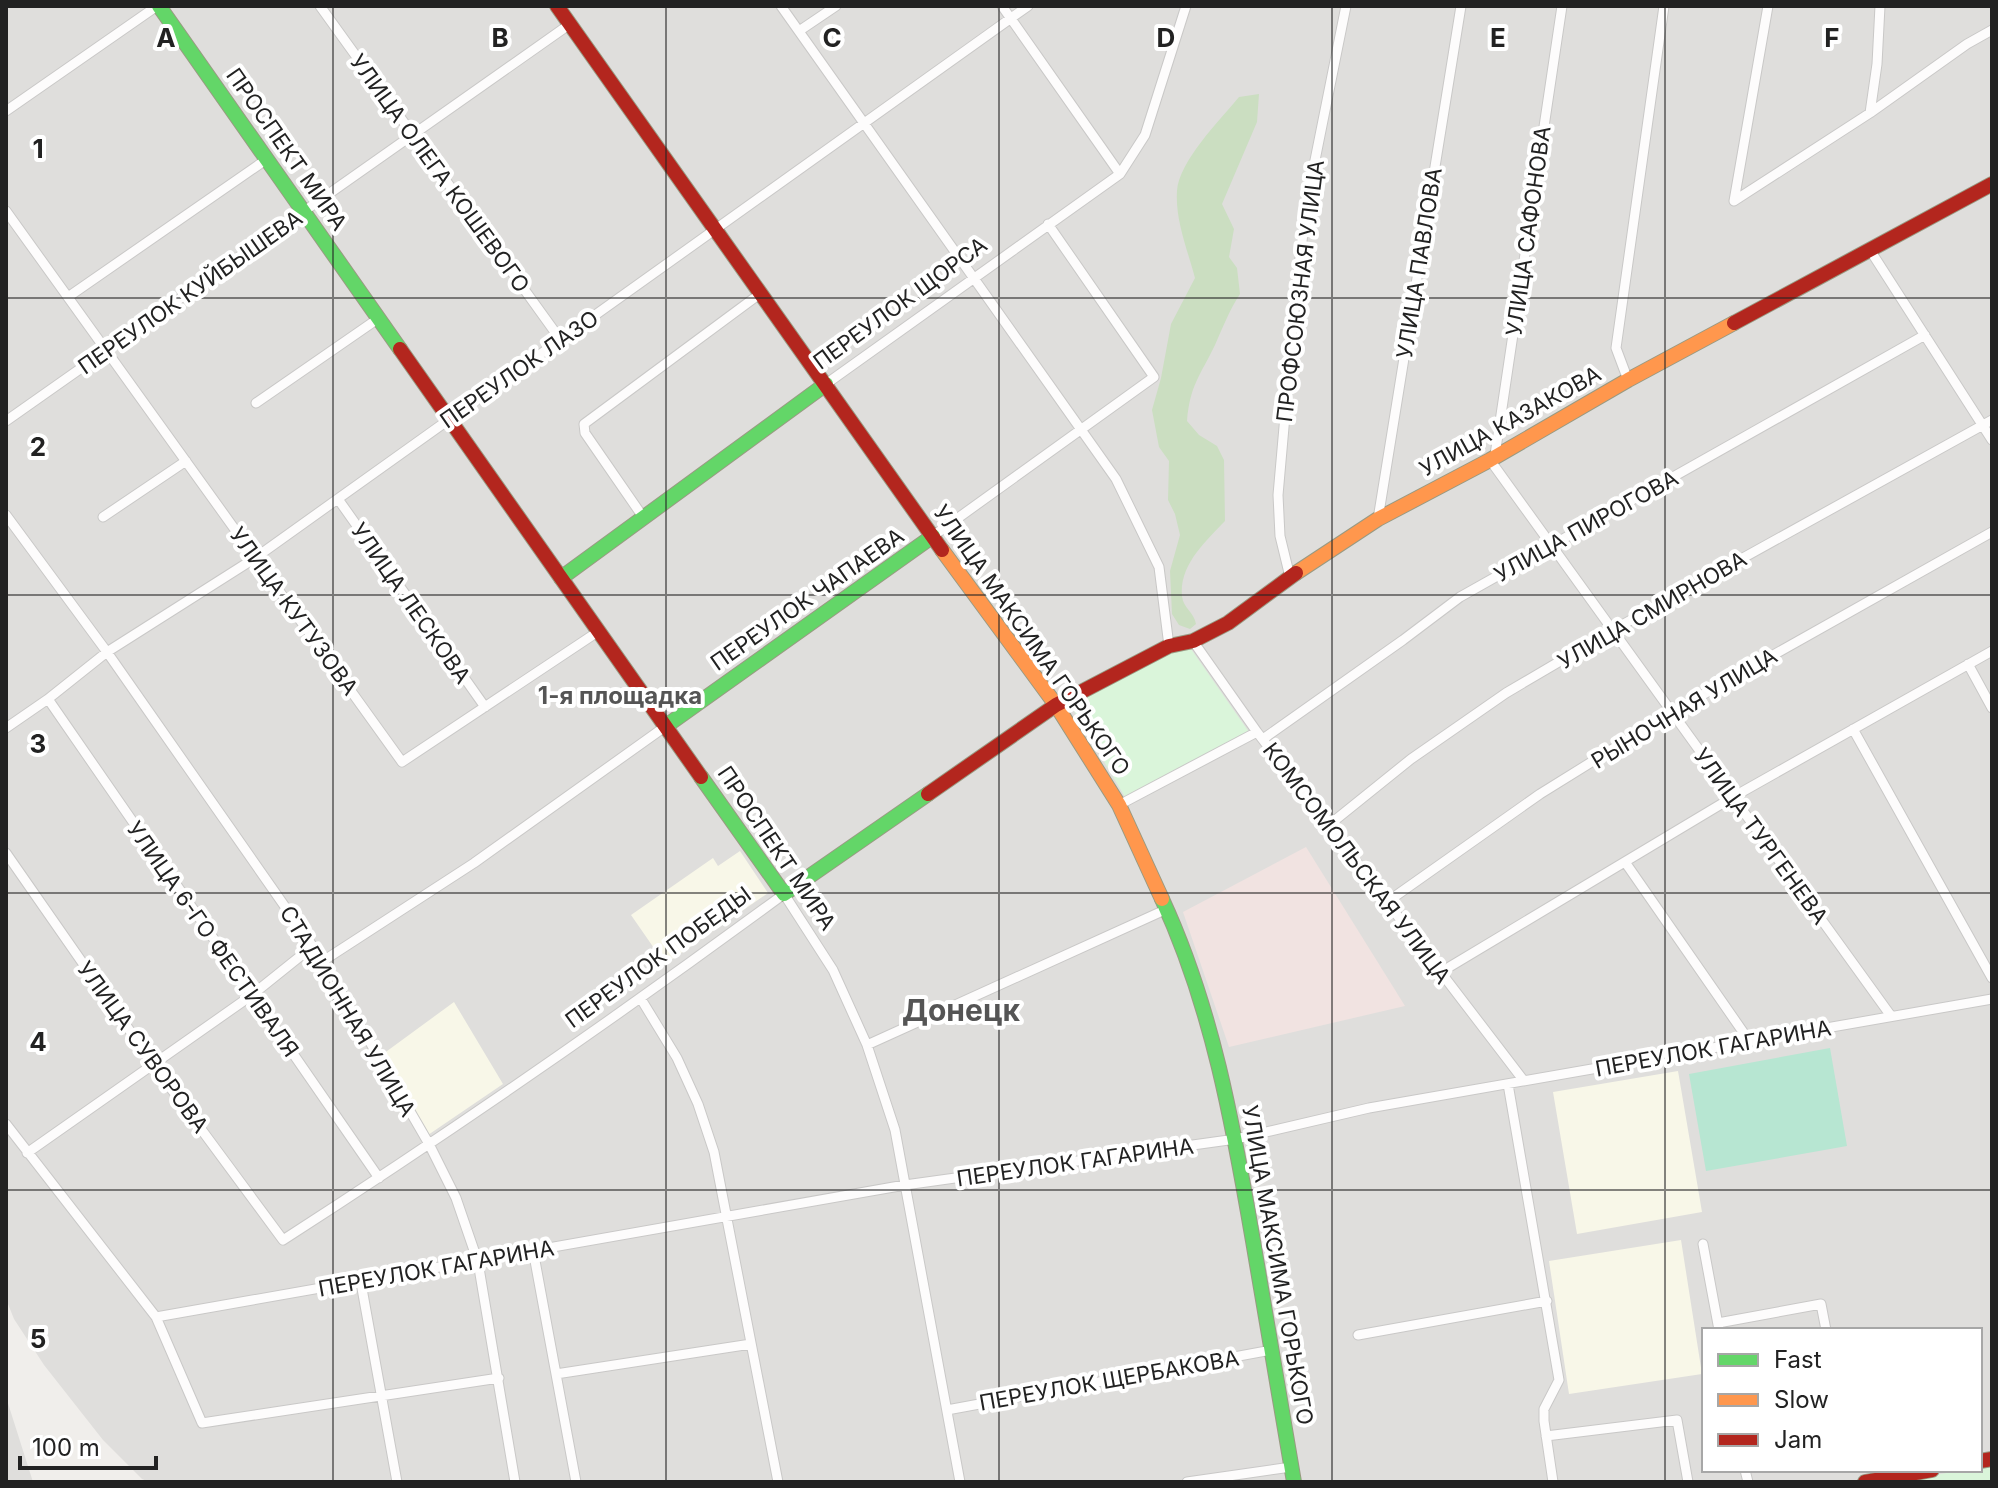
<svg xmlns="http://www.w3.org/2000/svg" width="1998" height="1488" font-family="Inter,sans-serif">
<rect width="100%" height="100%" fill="#f0eeeb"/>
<path fill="#dfdedc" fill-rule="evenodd" d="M6,6H1992V1482H149L142,1479L103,1440L44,1365L14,1319L6,1299ZM1704,1330H1980V1470H1704Z
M6,1397L33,1482H6Z"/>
<path fill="#f1e3e1" d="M1306,847L1405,1006L1229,1047L1183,912Z"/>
<path fill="#f8f7e8" d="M740,851L768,893L665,964L631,915L713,858L718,866Z
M454,1002L503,1084L428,1135L383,1054Z
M1678,1071L1702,1212L1577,1234L1553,1092Z
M1681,1240L1702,1374L1569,1394L1549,1261Z"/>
<path fill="#cbdec1" d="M1259,94L1257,122L1222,204L1234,229L1229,257L1237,268L1240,294C1229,311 1223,327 1215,345C1200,376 1190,385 1187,421L1199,435L1217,446L1224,460L1225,521C1206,541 1179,565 1182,596C1183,608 1194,612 1196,624L1190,629L1179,625L1172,614L1170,571L1180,535L1175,514L1168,500L1169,461L1159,447L1152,410L1161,378L1171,324L1195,278C1188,251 1175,220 1177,191C1179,161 1220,120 1239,97Z"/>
<path fill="#daf5da" d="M1179,648L1191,649L1249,732L1125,797L1071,706Z
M1992,1465V1482H1894L1964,1470H1980V1467Z"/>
<path fill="#b7e6d2" d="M1830,1048L1847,1146L1706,1171L1689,1074Z"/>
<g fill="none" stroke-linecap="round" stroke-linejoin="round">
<defs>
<path id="street" d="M320,6L560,339
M781,6L1116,479L1159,567L1169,646
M1002,6L1120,174
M799,31L836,6
M6,111L157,6
M1870,113L1877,64L1880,6
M1734,201L1870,113L1967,44L1992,30
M1734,201L1768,6
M6,211L402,762L599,631
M1870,250L1992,440
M68,297L267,159
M1628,380L1616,348L1664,6
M826,384L1120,174L1145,135L1186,6
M256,403L379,318
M6,421L570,24
M1495,455L1562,6
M1490,460L1891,1016
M338,499L485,707
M6,515L107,652L323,961L429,1144L456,1198L478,1262L515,1482
M103,517L186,461
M643,517L585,433L584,424L761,293
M1378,519L1461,6
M933,536L1154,377L1048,224
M1290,577L1280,536L1278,495L1296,291L1307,200L1346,6
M1193,641L1257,732L1524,1081
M1968,664L1992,708
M48,699L379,1178
M6,728L48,699L107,652L255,558L1028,6
M1853,729L1992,978
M1263,739L1403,640L1460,597L1925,335
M1119,805L1257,732
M1329,825L1411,759L1506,693L1613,630L1992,420
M6,853L153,1064L283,1240C454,1130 621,1014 784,894L833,970L867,1045L895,1130L960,1482
M1625,862L1750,1042
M1387,902L1540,794L1672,712L1992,532
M323,961L474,863L666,726
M1441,972L1733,797L1992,651
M641,999L677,1058L698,1104L714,1152L778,1482
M867,1045L1167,909
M1508,1084L1559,1380L1544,1409V1421L1553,1482
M6,1124L156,1317L202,1423L499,1378
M27,1153L252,995L313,946
M1703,1244L1719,1330
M533,1250L576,1482
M361,1283L397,1482
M156,1317L905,1185L1236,1139L1369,1108L1992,999
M1718,1323L1821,1304L1826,1330
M1358,1335L1547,1301
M556,1374L751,1344
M947,1410L1272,1350
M1546,1436L1677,1420L1688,1482
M1745,1470L1748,1482
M1187,1482L1291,1467"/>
<path id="fast" d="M159,6L400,349
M561,578L826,384
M666,726L933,536
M701,777L784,894L928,794
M1162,899C1212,1007 1233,1124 1253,1241C1267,1321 1280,1402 1294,1482"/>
<path id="slow" d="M942,550L1056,705L1119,805L1162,899
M1296,573L1378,519L1490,460L1628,380L1734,323"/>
<path id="jam" d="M557,6L942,550
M1734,323L1992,184
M400,349L701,777
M928,794L1056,705L1169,646L1193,641L1228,623L1296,573
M1980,1461L1992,1459
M1865,1482L1932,1470"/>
</defs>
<use href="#street" stroke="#c9c8c7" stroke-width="11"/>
<use href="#fast" stroke="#999a82" stroke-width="16"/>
<use href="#slow" stroke="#999a82" stroke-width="16"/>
<use href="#jam" stroke="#999a82" stroke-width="16"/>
<use href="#street" stroke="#fdfcfc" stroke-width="9"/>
<use href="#fast" stroke="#63d668" stroke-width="14"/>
<use href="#slow" stroke="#ff974d" stroke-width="14"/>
<use href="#jam" stroke="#b3261e" stroke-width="14"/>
</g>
<path fill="none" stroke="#222" stroke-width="2" stroke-opacity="0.55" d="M333,6V1482M666,6V1482M999,6V1482M1332,6V1482M1665,6V1482M6,298H1992M6,595H1992M6,893H1992M6,1190H1992"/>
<g text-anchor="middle" stroke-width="8" stroke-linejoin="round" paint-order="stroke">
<g font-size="22" fill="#222" stroke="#fff">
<text transform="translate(287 149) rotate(55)" y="8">ПРОСПЕКТ МИРА</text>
<text transform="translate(440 173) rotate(54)" y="8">УЛИЦА ОЛЕГА КОШЕВОГО</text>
<text transform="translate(1528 231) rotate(-82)" y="8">УЛИЦА САФОНОВА</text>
<text transform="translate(1419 263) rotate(-81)" y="8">УЛИЦА ПАВЛОВА</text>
<text transform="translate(1300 291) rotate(-83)" y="8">ПРОФСОЮЗНАЯ УЛИЦА</text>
<text transform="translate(190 292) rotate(-35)" y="8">ПЕРЕУЛОК КУЙБЫШЕВА</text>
<text transform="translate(900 303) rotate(-36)" y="8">ПЕРЕУЛОК ЩОРСА</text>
<text transform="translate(519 369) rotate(-35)" y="8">ПЕРЕУЛОК ЛАЗО</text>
<text transform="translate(1510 421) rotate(-29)" y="8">УЛИЦА КАЗАКОВА</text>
<text transform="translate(1586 526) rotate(-29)" y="8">УЛИЦА ПИРОГОВА</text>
<text transform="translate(807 599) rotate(-35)" y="8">ПЕРЕУЛОК ЧАПАЕВА</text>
<text transform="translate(411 603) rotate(55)" y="8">УЛИЦА ЛЕСКОВА</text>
<text transform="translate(1652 610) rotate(-30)" y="8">УЛИЦА СМИРНОВА</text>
<text transform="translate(294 611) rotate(54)" y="8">УЛИЦА КУТУЗОВА</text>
<text transform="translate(1032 640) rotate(55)" y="8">УЛИЦА МАКСИМА ГОРЬКОГО</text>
<text transform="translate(1684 708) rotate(-31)" y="8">РЫНОЧНАЯ УЛИЦА</text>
<text transform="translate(1761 836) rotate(54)" y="8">УЛИЦА ТУРГЕНЕВА</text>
<text transform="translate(777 848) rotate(56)" y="8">ПРОСПЕКТ МИРА</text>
<text transform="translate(1357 863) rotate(53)" y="8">КОМСОМОЛЬСКАЯ УЛИЦА</text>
<text transform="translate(213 939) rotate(55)" y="8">УЛИЦА 6-ГО ФЕСТИВАЛЯ</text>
<text transform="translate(658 957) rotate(-36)" y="8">ПЕРЕУЛОК ПОБЕДЫ</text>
<text transform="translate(348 1011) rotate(59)" y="8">СТАДИОННАЯ УЛИЦА</text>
<text transform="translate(143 1047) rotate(54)" y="8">УЛИЦА СУВОРОВА</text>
<text transform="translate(1713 1048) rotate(-10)" y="8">ПЕРЕУЛОК ГАГАРИНА</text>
<text transform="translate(1075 1162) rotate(-8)" y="8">ПЕРЕУЛОК ГАГАРИНА</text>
<text transform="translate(1278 1265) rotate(80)" y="8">УЛИЦА МАКСИМА ГОРЬКОГО</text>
<text transform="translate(436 1268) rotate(-10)" y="8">ПЕРЕУЛОК ГАГАРИНА</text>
<text transform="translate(1109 1380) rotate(-10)" y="8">ПЕРЕУЛОК ЩЕРБАКОВА</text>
</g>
<g font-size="24" font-weight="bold" fill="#555" stroke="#fff">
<text x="620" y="704">1-я площадка</text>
</g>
<g font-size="30" font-weight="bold" fill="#555" stroke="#fff">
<text x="961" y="1021">Донецк</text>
</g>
</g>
<g font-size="26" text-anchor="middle" font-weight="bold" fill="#222" stroke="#fff" stroke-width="8" stroke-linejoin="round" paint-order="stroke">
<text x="166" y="47">A</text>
<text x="500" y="47">B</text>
<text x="832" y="47">C</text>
<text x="1166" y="47">D</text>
<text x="1498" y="47">E</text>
<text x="1832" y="47">F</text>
<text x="38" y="158">1</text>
<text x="38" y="456">2</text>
<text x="38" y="753">3</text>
<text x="38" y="1051">4</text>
<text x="38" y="1348">5</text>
</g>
<rect width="1998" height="1488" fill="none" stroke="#222222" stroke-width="16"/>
<rect x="1702" y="1328" width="280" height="144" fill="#ffffff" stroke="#a7a7a7" stroke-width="2"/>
<rect x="1718" y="1354" width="40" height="12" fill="#63d668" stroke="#a7a7a7" stroke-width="2"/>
<text x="1774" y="1368" font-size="24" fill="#222222">Fast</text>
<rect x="1718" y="1394" width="40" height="12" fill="#ff974d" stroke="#a7a7a7" stroke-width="2"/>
<text x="1774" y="1408" font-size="24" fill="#222222">Slow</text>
<rect x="1718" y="1434" width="40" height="12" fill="#b3261e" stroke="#a7a7a7" stroke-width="2"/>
<text x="1774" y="1448" font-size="24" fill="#222222">Jam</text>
<path d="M20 1456v12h136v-12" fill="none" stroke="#222222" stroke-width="4"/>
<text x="32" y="1456" font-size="24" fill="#222222" stroke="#ffffff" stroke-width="6" paint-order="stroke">100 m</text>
</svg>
